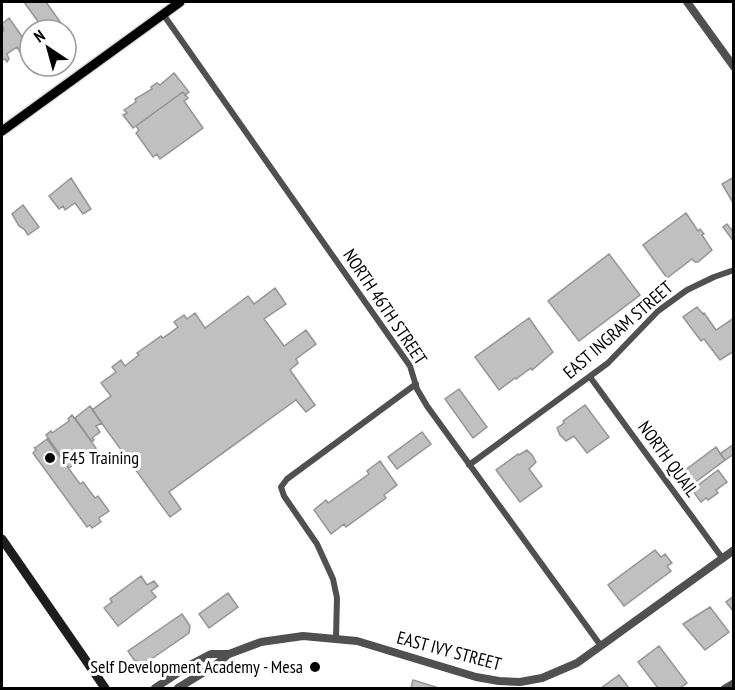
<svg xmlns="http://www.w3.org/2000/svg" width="735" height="690" font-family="'PT Sans Narrow',sans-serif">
<rect width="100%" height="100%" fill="#fff"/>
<path fill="#c0c0c0" stroke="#949494" stroke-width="1.5" d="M24,2H46L73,40L66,45V30H44Z
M9,18L28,45L20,52L17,47L7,54L9,59L7,62L5,59L2,60V32L4,30L2,24Z
M174,73L189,92L185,95L183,92L133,128L123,115L127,113L124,110L136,102L135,99L152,89L151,87L157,83L160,85Z
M183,92L188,98L184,101L203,128L160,159L157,154L153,157L136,133L139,130L136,126Z
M734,177V201H732L722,184Z
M71,178L91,209L83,214L75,203L65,210L63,206L59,209L49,196Z
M23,205L39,227L28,235L24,229L19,226L12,214Z
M686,213L698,231L700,229L704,234L702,235L712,250L698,262H695L692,259L667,278L643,245Z
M727,224L734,233V242L723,227Z
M609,254L640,295L579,341L548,301Z
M275,288L286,304L264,319L284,346L306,330L316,344L296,359L298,363L290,370L315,405L306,412L296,400L169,492L181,509L170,517L92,410L111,396L101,383L116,372L112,367L121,360L125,366L139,355L137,353L161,336L163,338L178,327L174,322L184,315L187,319L195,313L205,328L248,296L254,304Z
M697,307L703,314L704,313L716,330L734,318V351L720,360L704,339L701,341L683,317Z
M529,318L553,352L532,370L531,368L516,379L515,378L499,390L475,357Z
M459,389L487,427L473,438L445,399Z
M585,405L609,437L587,453L574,436L566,441L560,435L557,428L564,423L563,421Z
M90,406L102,423L96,426L100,432L92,438L94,440L92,442L75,418Z
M72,415L96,448L69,468L46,435L51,431L52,433L69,421L68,419Z
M422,432L431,444L397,469L388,457Z
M47,439L80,484L83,482L95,498L98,496L109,511L99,518L101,522L92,528L90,525L87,527L33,453L36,450L34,447L35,448Z
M734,444V454L725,460L720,454Z
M716,447L725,460L693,484L684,471Z
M527,450L532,455L536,462L529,469L542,486L520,502L496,470L518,454L519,455Z
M380,461L397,485L384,495L386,498L346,527L344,524L331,534L314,510L326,500L328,503L369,474L367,471Z
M718,470L727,482L716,490L718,493L708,500L706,498L701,502L692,490Z
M655,550L661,557L665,554L672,563L667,566L671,571L624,606L608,585Z
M141,576L147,585L154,581L158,586L151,591L156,597L118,626L104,608L112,602L110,599Z
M228,593L238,607L209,628L199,614Z
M734,596V612L726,602Z
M710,607L729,632L705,650L683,624Z
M182,614L190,626L189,633L144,664L134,660L128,651Z
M659,646L687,683L680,688H658L638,662Z
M619,675L629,688H601Z
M413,680L436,687V688H407H411Z"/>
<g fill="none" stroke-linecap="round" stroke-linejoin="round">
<defs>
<path id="primary" d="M2,131L180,2"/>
</defs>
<use href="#primary" stroke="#dbdbdb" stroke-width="12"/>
<path stroke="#505050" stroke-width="6" d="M163,14L410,366L417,389L427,406L601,646
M590,377L723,559
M469,465L608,363L658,311L687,290L714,277L734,270
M336,638L337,598L333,579L317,544L284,496L281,487L287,479L416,384
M724,688L734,682"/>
<path stroke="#505050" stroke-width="8" d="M687,2L734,67
M155,688L190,665L211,654H229L261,642L303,636L357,641L476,677L499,681L520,682L542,678L577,663L734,550
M178,688L214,666L229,654"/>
<path stroke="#1d1d1d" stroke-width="9" d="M2,539L105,688"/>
<use href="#primary" stroke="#000" stroke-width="9"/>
</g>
<g fill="#000" stroke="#fff" stroke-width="2">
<circle cx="50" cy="458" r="6"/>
<circle cx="315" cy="667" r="6"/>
</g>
<g text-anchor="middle" stroke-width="6" stroke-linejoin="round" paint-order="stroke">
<g font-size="18" fill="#000" stroke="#fff">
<text transform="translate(385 307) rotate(56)" y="6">NORTH 46TH STREET</text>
<text transform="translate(618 330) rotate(-41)" y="6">EAST INGRAM STREET</text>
<text transform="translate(668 459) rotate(54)" y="6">NORTH QUAIL</text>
<text transform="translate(449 651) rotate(15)" y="6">EAST IVY STREET</text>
</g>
<g font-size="18" fill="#000" stroke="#fff" text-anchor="start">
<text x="62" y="464">F45 Training</text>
<text x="303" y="673" text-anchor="end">Self Development Academy - Mesa</text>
</g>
</g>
<rect width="735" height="690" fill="none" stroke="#000000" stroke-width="6"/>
<g transform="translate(48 48) rotate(324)"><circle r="28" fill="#ffffff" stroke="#999999" stroke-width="1.5"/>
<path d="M0-4.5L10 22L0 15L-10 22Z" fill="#000000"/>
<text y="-9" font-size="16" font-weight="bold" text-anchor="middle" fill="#000000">N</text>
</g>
</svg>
